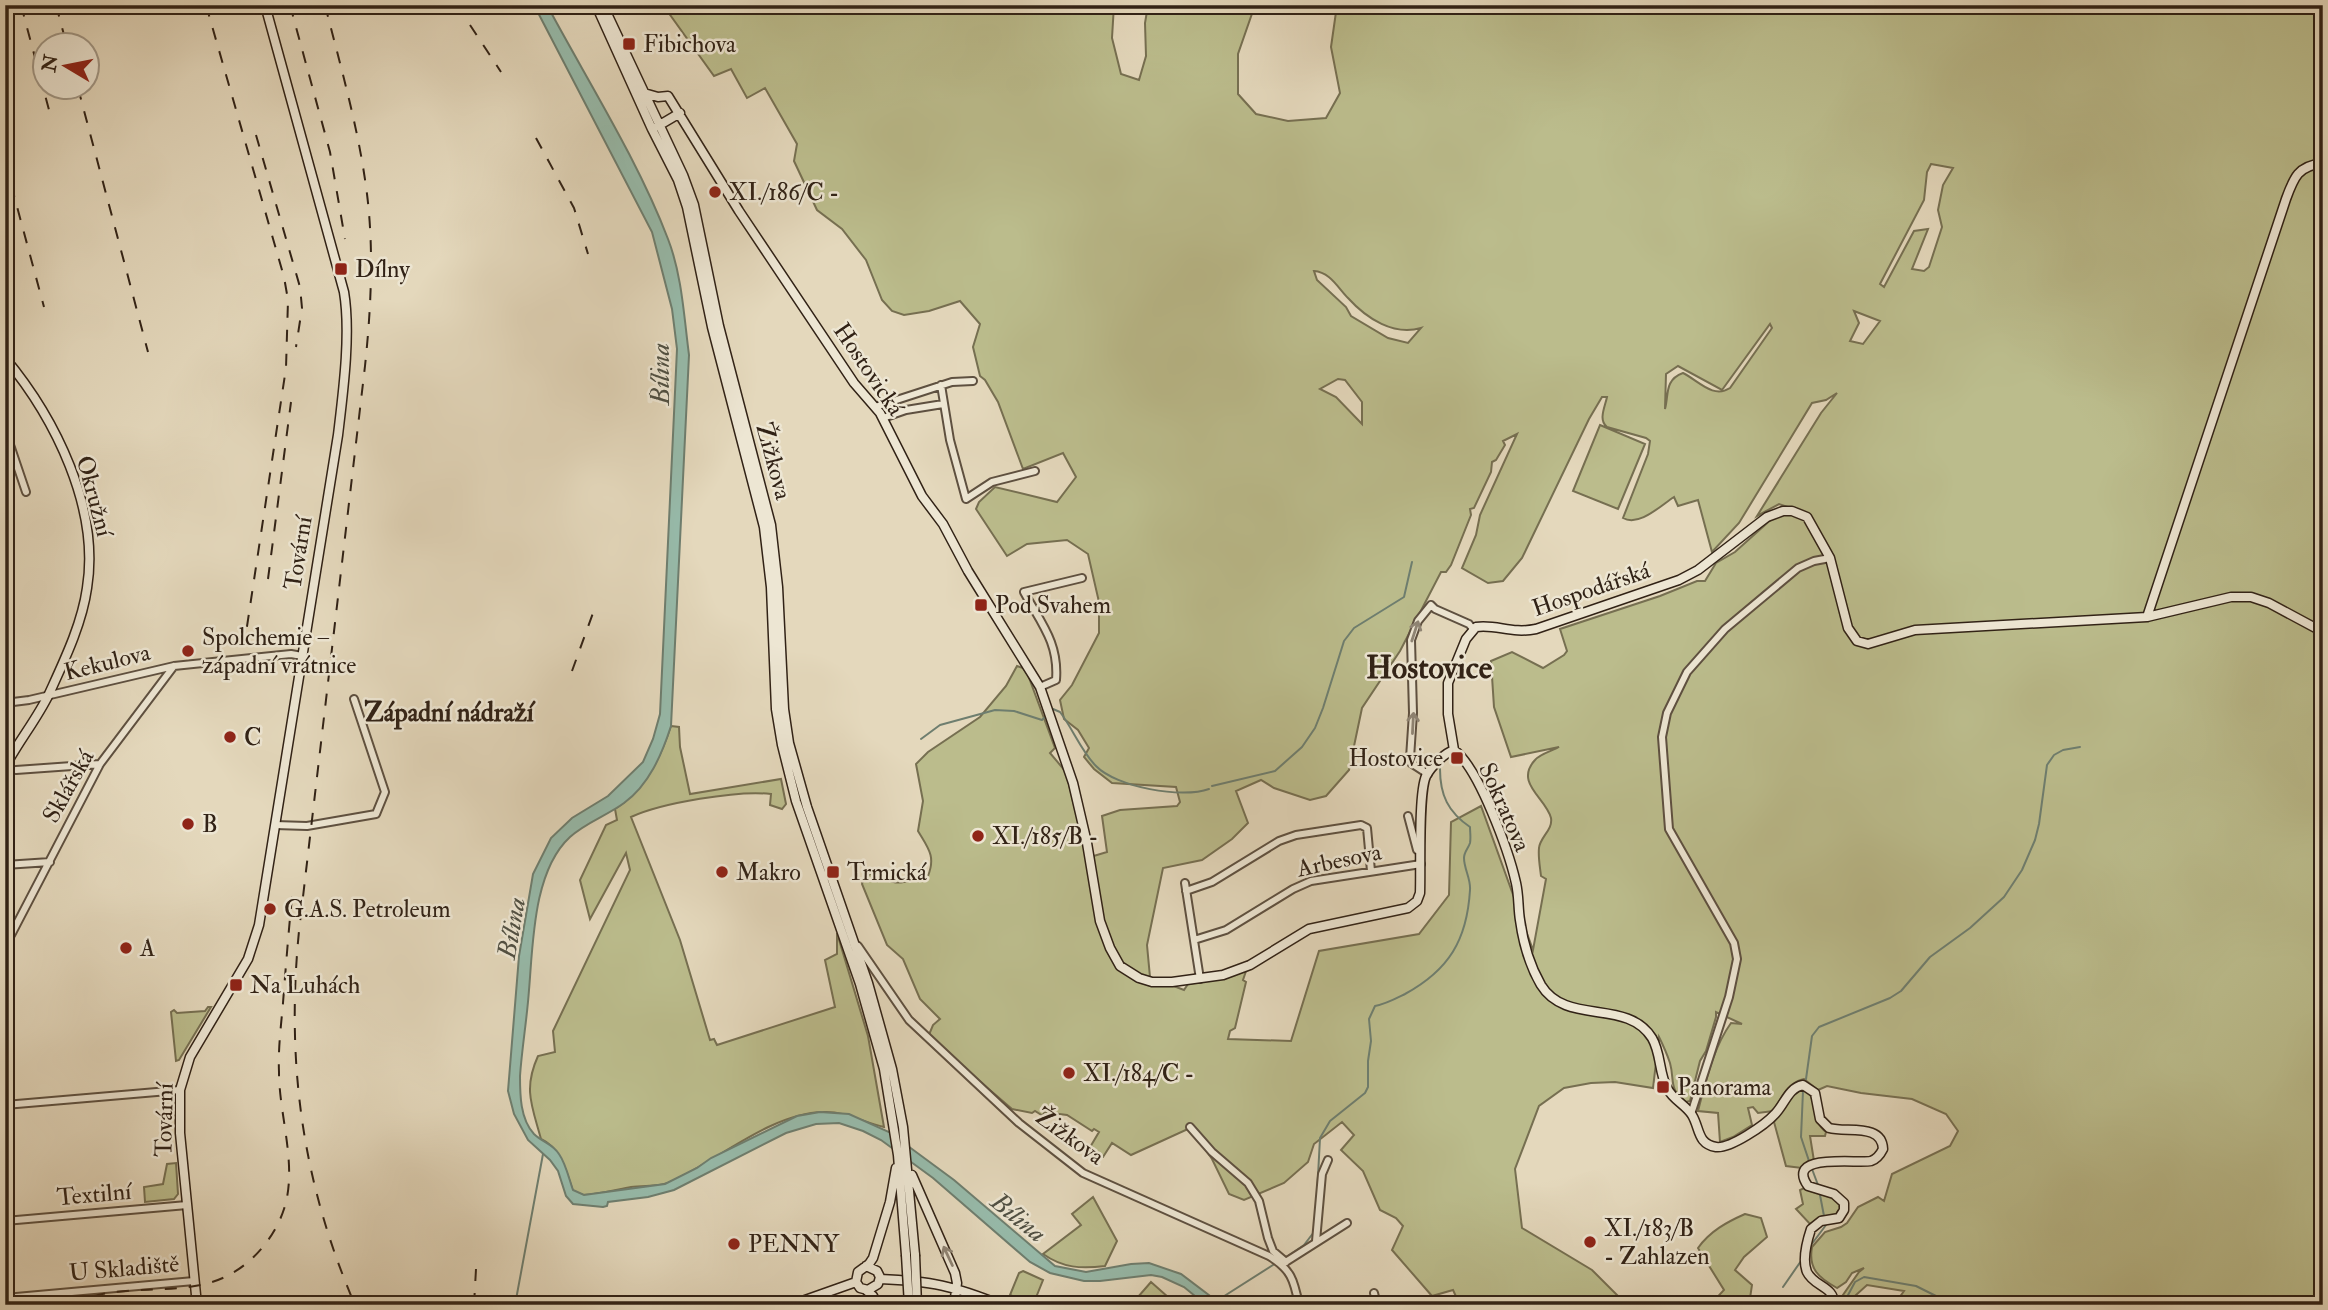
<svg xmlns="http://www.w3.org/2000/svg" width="2328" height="1310" font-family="'IM FELL Double Pica',serif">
<rect width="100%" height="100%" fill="#e4d8bc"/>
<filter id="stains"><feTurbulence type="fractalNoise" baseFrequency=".00286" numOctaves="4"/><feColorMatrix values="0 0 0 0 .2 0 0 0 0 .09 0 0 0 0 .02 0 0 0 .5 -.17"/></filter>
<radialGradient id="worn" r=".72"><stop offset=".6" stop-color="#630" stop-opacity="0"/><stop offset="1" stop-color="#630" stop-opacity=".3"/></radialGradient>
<path fill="#bbbc8c" stroke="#766f51" stroke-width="2" fill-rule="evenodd" d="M663,5H1114L1112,38L1121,74L1139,80L1146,56L1145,23L1148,5H1255L1238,54V94L1256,114L1288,121L1326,118L1340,93L1331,47L1337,5H2323V1305H1894L1904,1291L1867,1285L1845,1305H1836L1859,1272L1864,1268L1852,1273L1846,1282L1837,1288C1819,1278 1808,1269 1812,1247L1825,1232L1841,1227L1847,1223L1858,1207L1878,1197L1884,1201L1892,1174L1950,1146L1958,1131L1946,1114L1912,1099L1861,1093L1827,1086L1818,1090L1804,1079C1788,1082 1781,1099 1773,1111L1758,1113L1753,1107L1748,1108L1752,1125L1733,1137L1720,1142L1718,1113L1698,1111C1706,1081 1713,1048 1731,1023L1742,1024L1716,1012V1017L1706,1051L1700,1061L1690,1101L1686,1102C1668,1089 1675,1081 1670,1063C1667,1054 1663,1045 1659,1037L1653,1088L1615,1082L1591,1083L1564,1088L1539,1106L1515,1169L1522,1228L1592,1270L1627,1305H1460L1453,1290L1432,1296L1392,1250L1403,1226L1396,1218L1380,1210L1363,1171L1341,1150L1354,1135L1342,1122L1314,1144L1308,1162L1284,1183L1244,1200L1229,1194L1212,1159L1190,1128L1131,1155L1112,1143L1103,1157L1086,1154L1099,1132L1094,1129L1092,1131L1067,1115L1044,1112L1043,1116L1035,1111L1032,1113L1012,1109L928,1037L933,1025L940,1019L920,999L903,959L887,945L862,884L864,878L876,871C894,890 905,881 928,876C936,856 928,848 918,831L923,801L916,764L928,752L980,717L1006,686L1017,666L1023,668L1028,675L1055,748L1050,753L1066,772L1087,858L1107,852L1102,816L1120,810L1177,806L1180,802L1176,787L1112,783L1094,769L1084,757L1089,748L1078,730L1064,719L1060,700L1072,685L1099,633V602L1088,554L1067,540L1027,544L1007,556L976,509L979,502L995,487L1057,502L1076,477L1063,453L1023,469L998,402L985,380L980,376L973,347L980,324L960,301L929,311L904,315L892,311L882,300L866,260L842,229L817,210L794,161L797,144L765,88L747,98L731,69L714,76ZM1931,164L1953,168L1943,185L1938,210L1942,227L1929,267L1924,271L1912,269L1928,229L1914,231L1884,287L1880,284L1924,200L1927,172ZM1314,271C1330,272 1338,288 1348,298C1367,319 1394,336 1421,328L1408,343L1388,338L1351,316L1346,307L1317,280ZM1854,311L1880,321L1863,344L1850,341L1859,323ZM1770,324L1772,328L1730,388C1713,399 1699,381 1683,373C1664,380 1669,395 1665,409L1666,374L1678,366L1722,390ZM1338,379L1345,380L1362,402V424L1336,397L1320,389ZM1837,393L1821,413L1757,516L1779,504L1800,511L1775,516L1735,552L1716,563L1705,581H1697L1660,596L1560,629L1567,651L1564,655L1543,668L1512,652L1491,661L1494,707L1511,757L1559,747C1552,751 1540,754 1535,760C1514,783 1546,798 1551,818C1553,830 1540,837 1539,848C1538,857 1540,867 1541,876L1546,879L1533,950L1481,806L1451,822L1449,895L1419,934L1319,951L1291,1041L1228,1039L1230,1031L1235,1028L1246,982L1243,980L1246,971L1224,978L1188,984L1184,990L1150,977L1147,945L1163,868L1202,860L1232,839L1248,823L1236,791L1261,780L1274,788L1310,800L1326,796L1349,770L1362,708L1400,651L1441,572H1446L1451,565L1471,515L1470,509L1474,508L1491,472L1492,462L1496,460L1505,445L1503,441L1517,434L1480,515L1476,535L1462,568L1488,583L1503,581L1522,558L1589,419L1602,397H1607C1605,407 1598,420 1607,427L1646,438L1650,441L1648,454L1623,518C1639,527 1660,506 1674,497L1678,506L1698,500L1712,552L1739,523L1812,403L1826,400Z
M1600,425L1645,444L1618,509L1573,491Z
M671,726L679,727L680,747L690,794L781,779L786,804L782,809L770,805L771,794C738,790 661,803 631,817L680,940L710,1040L714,1039L717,1045L835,1007L825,960L837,954V933L868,1036L884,1127C862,1122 846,1111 823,1112C770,1113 715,1163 668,1183C657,1187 643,1185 631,1187C615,1190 600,1194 583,1195L573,1191C566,1171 562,1149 541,1139C532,1106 523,1089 538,1056L555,1052L553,1031L630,870L626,853L590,919L580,880L606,825L617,820L615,809C645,790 660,759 671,726Z
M208,1007H211L179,1060L176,1061L171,1012L174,1010L177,1013L205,1011Z
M1801,1089C1820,1093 1809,1120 1826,1132L1825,1136H1810L1814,1161L1807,1162L1802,1168L1786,1166L1774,1122L1795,1091Z
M176,1163L178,1194L174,1199L145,1202L144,1187L163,1184L167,1164Z
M1804,1188C1816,1192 1837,1193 1840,1208L1835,1216H1822L1810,1224L1796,1209L1803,1204L1800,1190Z
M1093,1197L1117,1241L1105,1266C1081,1269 1063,1268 1043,1254L1081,1225L1072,1214Z
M1745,1214L1761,1218L1767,1237L1744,1257L1735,1270L1752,1285L1749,1305H1710L1724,1290L1698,1248C1710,1231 1727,1222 1745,1214Z
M1023,1271L1043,1280L1033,1305L1010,1295L1019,1273Z
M1151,1282L1177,1305H1131Z"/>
<path fill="#97bbab" stroke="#6e7e6f" stroke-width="2" d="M534,5H547C587,80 638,160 668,239C682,275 684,317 689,355L671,726C662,754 649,785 624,803C608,815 585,823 570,837C533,871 533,944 529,990C527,1019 522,1047 520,1076C520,1094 520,1119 534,1134C542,1142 553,1144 559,1154C566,1164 569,1179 573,1190L584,1195L665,1184L697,1168L711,1158L797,1116L820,1112L849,1114L889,1132L954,1180L1055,1266L1086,1272L1131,1264L1149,1263L1181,1274L1222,1305H1206L1184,1287L1162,1277L1151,1275L1100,1281H1084L1050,1273L1030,1262L933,1178L881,1140L863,1131L839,1123L816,1124L786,1133L674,1190L648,1197L608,1202L607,1206L603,1207L573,1204L566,1196L558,1171L550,1160L528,1140L514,1114L508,1091L519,956L533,874L551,838L572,818L608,796L643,762L653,739L660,714L677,349L672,309L652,232Z"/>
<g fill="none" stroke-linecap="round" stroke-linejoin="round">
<path stroke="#6e7e6f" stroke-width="2" d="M1051,711L1053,709L1060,712C1073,729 1081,751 1096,766C1116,787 1182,799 1209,789
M921,739L940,725L995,710L1014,711L1042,720L1047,715
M1212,786L1275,771L1302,747L1315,728L1323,708L1344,641L1354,628L1404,597L1412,562
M1806,1079L1812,1036L1819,1027L1890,998L1901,991L1930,957L1970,928L2004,897L2022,870L2035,840L2039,824L2047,765L2054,755L2063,750L2080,747
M1803,1091L1801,1137L1809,1161
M1812,1169L1818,1185
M1317,1195L1320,1138L1330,1121L1365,1093L1368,1087V1061L1371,1041L1369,1019L1375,1006C1386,1004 1395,999 1405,994C1449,970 1467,940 1470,890C1471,879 1464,869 1464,858C1464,852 1468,849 1470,843C1471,838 1470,832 1470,827C1448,812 1440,795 1440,769
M1820,1195L1824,1216
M1811,1245L1826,1225
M1285,1258L1304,1245L1314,1232
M1783,1287L1801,1261
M1218,1300L1273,1265
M1836,1300L1847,1297L1855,1282L1864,1277L1916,1286L1942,1299L1947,1305
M515,1305L543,1154
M1808,1305L1813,1302L1831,1301"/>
<defs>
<path id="street" d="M941,385L950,440L966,499L992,482L1035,471
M875,407L952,382L973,381
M883,418L906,410L943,404
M5,430L26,492
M1040,687L1056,680C1059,643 1041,623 1024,592L1082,578
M5,703L29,700L174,666L291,654L302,656
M16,770L100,764
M1428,774L1411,763L1410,758L1413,713L1411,640L1418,621L1431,605L1435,609L1469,624L1473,629
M1408,816L1417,850
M275,825L307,826L376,814L385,792L354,699
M5,865L50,862
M1185,883L1200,979
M1186,891L1212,882L1279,841L1296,835L1361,825L1367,828L1371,871
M11,935L100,764L174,666
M1194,940L1226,930L1293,889L1311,881L1421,864
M858,946L909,1020L1019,1123L1083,1173L1269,1256C1291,1269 1294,1280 1299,1305
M5,1105L180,1090
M1691,1114L1729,997L1737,959L1734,943L1669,829L1662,737L1667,713L1687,672L1725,629L1798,568L1814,561L1830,558
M1190,1127L1212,1152L1248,1183L1259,1201L1268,1238L1273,1251L1286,1262
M5,1221L187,1205
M1316,1241L1322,1174L1328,1160
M1284,1263L1347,1223
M1374,1293L1377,1305
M16,1297L194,1281"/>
<path id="secondary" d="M596,5L652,129L678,180L687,207L712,327L764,527L771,587L776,709L782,745L796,801L860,984L884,1069L898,1155L906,1255
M603,5L683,175L694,205L719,326L771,525L778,587L784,709L789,743L807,807L868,983L892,1069L903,1127L915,1255
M644,93L658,97L668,96L739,211L854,383L880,413L922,496L943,524L968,571L1040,687L1073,783L1087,843L1100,921L1110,948L1120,966L1139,978L1152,982H1172L1223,975L1250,965L1309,929L1408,908L1417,901L1420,893C1421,869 1418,794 1426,776C1431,767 1444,753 1454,750
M658,126L680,113
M5,358C55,418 100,508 87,588C82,624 64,661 49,694C37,719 18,742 5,767
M2147,617L2286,199C2294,177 2298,166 2323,163
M1454,750L1448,714V683L1466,639L1476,627C1497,624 1511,634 1536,629L1679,580L1698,570L1767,517L1783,511H1792L1807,517L1830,558L1848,628L1857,641L1868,644L1915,630L2147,617L2231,597H2251L2269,603L2323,632
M1454,750C1479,768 1509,852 1516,883C1519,896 1518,908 1520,920C1523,942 1530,966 1541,985C1566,1026 1627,998 1652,1038C1661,1053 1659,1073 1667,1088C1673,1100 1686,1105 1692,1115C1700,1128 1697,1144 1716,1147C1730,1149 1765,1125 1775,1114C1785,1104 1788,1088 1803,1085L1815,1093L1820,1119L1829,1128C1847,1133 1882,1123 1883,1149C1880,1155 1877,1159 1871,1161C1858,1164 1784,1152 1808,1186L1834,1194L1844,1203V1210L1839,1218L1821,1221L1811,1229C1807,1241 1802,1260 1807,1272C1814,1287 1835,1286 1834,1305
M912,1175L955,1273L957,1283L954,1305
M880,1279C931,1281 954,1286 1001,1305
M856,1282L858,1272L869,1264L873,1258L890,1202L896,1168
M856,1282L860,1288L868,1290L878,1284L880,1277L877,1271L866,1266
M866,1290L873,1296L877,1305
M197,1305L180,1133V1090L190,1057L248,959L259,925L338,435C343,393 351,334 344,292L265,5
M791,1305L856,1282"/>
</defs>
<use href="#street" stroke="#5e5040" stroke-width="10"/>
<use href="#secondary" stroke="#312216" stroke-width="11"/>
<use href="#street" stroke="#ede6d3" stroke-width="6"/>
<use href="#secondary" stroke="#ede6d3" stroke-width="8"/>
<path stroke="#312216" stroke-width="2" stroke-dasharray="12 12" stroke-linecap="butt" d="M21,5L49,110
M56,5L67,46
M206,5L284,277L288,300L286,368L246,633
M290,5L330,152L345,239
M325,5C341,68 359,130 367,194C374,251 371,309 365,366L299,931C286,1063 302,1182 355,1305
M470,25L501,72
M78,88L148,352
M256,135L300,287L302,308L296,347
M536,138L574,208L588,254
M5,162L44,307
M268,579L291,402
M572,671L593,613
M71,1305C119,1279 179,1300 227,1276C253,1263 275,1237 284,1209C298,1166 279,1116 279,1072C278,1049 281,1026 283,1003C286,964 289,926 293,887
M474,1305L476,1269"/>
<defs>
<path id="secondary-bridge" d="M906,1255L909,1305
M915,1255L917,1305"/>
</defs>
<use href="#secondary-bridge" stroke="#312216" stroke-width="11" stroke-linecap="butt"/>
<use href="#secondary-bridge" stroke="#ede6d3" stroke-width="8"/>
</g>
<defs><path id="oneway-shaft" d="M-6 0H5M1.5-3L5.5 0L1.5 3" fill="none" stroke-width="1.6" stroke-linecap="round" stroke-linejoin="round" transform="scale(1.75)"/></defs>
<g stroke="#8f8474">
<use href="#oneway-shaft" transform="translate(1415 631) rotate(-72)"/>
<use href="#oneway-shaft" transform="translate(1413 723) rotate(-87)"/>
<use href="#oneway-shaft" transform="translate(948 1256) rotate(-115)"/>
</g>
<g fill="#8f2418" stroke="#ede6d3" stroke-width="2.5">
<rect x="622" y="37" width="14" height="14" rx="3.5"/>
<circle cx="715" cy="192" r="7"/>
<rect x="334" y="262" width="14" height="14" rx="3.5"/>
<rect x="974" y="598" width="14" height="14" rx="3.5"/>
<circle cx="188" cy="651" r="7"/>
<circle cx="230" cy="737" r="7"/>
<rect x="1450" y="751" width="14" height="14" rx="3.5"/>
<circle cx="188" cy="824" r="7"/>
<circle cx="978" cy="836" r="7"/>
<circle cx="722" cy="872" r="7"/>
<rect x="826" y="865" width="14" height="14" rx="3.5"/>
<circle cx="270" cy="909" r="7"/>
<circle cx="126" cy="948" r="7"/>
<rect x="229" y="978" width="14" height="14" rx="3.5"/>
<circle cx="1069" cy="1073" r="7"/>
<rect x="1656" y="1080" width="14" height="14" rx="3.5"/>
<circle cx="1590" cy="1242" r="7"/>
<circle cx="734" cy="1244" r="7"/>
</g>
<g text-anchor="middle" stroke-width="5" stroke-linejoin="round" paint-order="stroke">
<g font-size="24" fill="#312216" stroke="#ede6d3" text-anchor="start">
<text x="643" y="52">Fibichova</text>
<text x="729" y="200">XI./186/C -</text>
<text x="355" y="277">Dílny</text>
<text x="995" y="613">Pod Svahem</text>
<text x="202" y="645">Spolchemie –<tspan x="202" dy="28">západní vrátnice</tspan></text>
<text x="244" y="745">C</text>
<text x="1443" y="766" text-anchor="end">Hostovice</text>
<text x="202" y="832">B</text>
<text x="992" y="844">XI./185/B -</text>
<text x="736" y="880">Makro</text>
<text x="847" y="880">Trmická</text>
<text x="284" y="917">G.A.S. Petroleum</text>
<text x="140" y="956">A</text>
<text x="250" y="993">Na Luhách</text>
<text x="1083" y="1081">XI./184/C -</text>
<text x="1677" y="1095">Panorama</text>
<text x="1604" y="1236">XI./183/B<tspan x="1604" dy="28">- Zahlazen</tspan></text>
<text x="748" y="1252">PENNY</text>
</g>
<g font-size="24" fill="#312216" stroke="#ede6d3">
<text transform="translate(869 369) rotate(56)" y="8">Hostovická</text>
<text transform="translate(774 461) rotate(75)" y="8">Žižkova</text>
<text transform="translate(95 496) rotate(75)" y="8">Okružní</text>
<text transform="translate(298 553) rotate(-81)" y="8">Tovární</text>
<text transform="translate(1591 589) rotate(-19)" y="8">Hospodářská</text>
<text transform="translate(107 662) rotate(-14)" y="8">Kekulova</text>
<text transform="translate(68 786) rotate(-61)" y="8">Sklářská</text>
<text transform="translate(1505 807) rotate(66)" y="8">Sokratova</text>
<text transform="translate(1339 860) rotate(-12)" y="8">Arbesova</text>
<text transform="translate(164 1120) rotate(-89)" y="8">Tovární</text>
<text transform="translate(1070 1136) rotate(36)" y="8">Žižkova</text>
<text transform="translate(94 1194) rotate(-5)" y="8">Textilní</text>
<text transform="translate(124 1268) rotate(-5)" y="8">U Skladiště</text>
</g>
<g font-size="26" font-style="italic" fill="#505043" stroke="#ede6d3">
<text transform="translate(660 374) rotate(-90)" y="9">Bílina</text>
<text transform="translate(511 928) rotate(-80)" y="9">Bílina</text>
<text transform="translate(1019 1217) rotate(39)" y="9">Bílina</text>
</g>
<g font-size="26" font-weight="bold" fill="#312216" stroke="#ede6d3">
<text x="449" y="721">Západní nádraží</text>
</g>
<g font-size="32" font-weight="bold" fill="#312216" stroke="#ede6d3">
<text x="1429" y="678">Hostovice</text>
</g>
</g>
<rect width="2328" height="1310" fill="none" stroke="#e4d8bc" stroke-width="28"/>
<rect x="7" y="7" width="2314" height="1296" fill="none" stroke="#312216" stroke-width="3.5"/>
<rect x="14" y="14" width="2300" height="1282" fill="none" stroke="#312216" stroke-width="2"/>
<g transform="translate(66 66) rotate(280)"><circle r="33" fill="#ede6d3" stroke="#a29887" stroke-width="2"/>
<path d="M0-5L12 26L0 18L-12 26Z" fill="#8f2418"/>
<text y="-10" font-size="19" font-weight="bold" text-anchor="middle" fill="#312216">N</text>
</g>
<rect width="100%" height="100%" filter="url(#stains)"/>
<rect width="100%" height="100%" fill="url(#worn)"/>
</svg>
